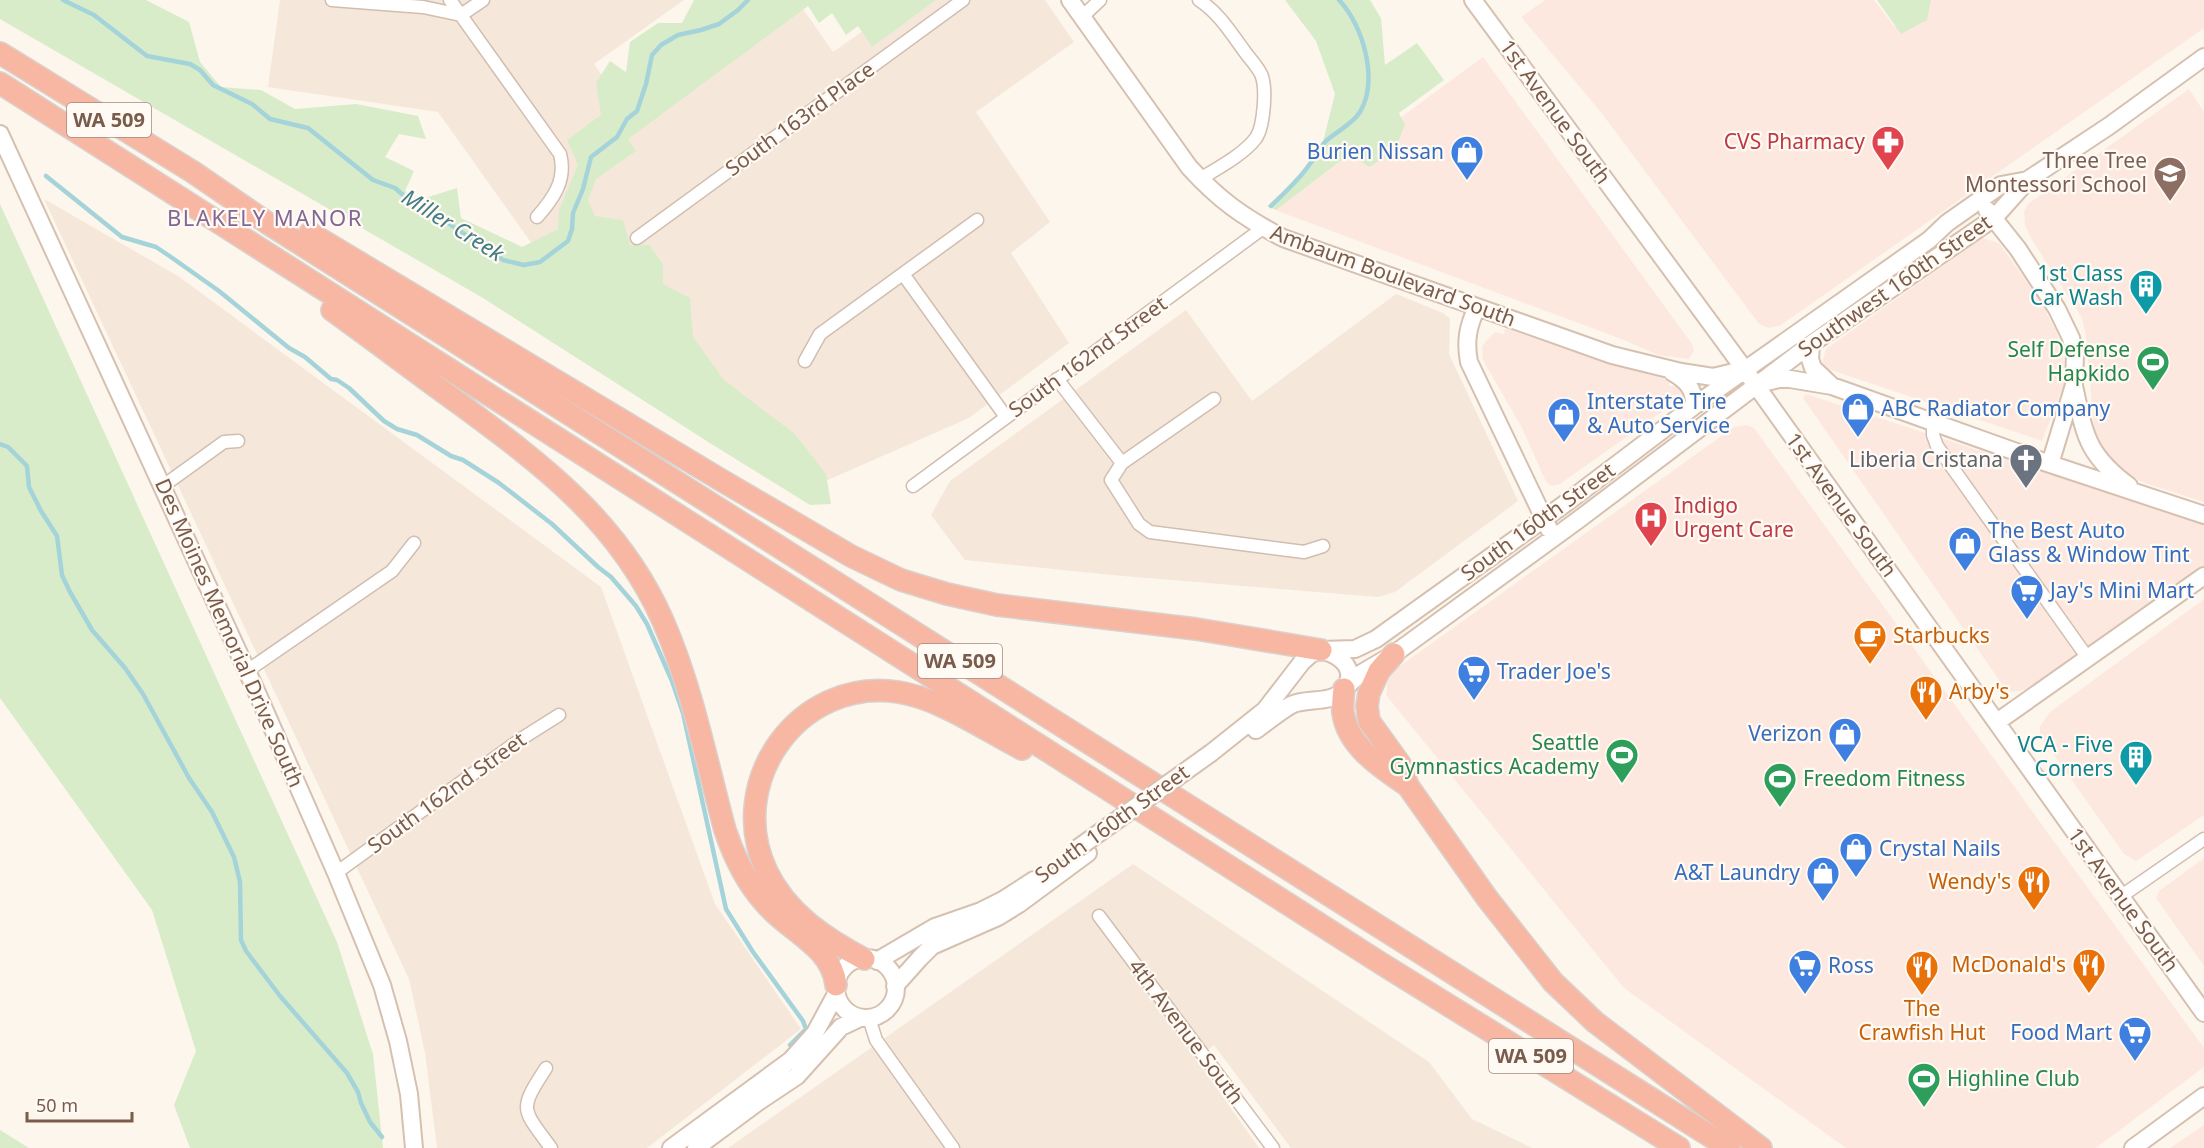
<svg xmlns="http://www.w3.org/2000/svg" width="2204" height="1148" font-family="'Noto Sans',sans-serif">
<rect width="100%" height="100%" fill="#fdf6ec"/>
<path fill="#f5e8da" d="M280,0H684L594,64L638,126L803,9L833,52L907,0H1045L1074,42L976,112L1050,222L1011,253L1069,343L969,418L805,490L619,366L438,112L268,87Z
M44,199L178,276L601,587L715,904L801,1029L647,1148H437L425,1053L409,979Z
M1396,294L1443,313L1450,319L1449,354L1518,501L1395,592L1378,597L1122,576L965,560L931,515L950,481L1186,310L1252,401Z
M1133,864L1429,1062L1472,1119L1532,1148H1291L1214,1045L1196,1059L1259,1148H728Z"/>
<path fill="#fde8e0" d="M1545,0H1874L1895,27L1932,0H2204V28L1781,325L1769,328L1759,324L1600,111L1521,17Z
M1483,57L1692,344L1694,350L1689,359L1658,355L1624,340L1275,210Z
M2189,89L2204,112V502L2139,481L2121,470L2102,455L2095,439L2086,336L2082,318L2031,238L2025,225L2024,212L2028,204Z
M1982,238L1999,243L2039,299L2056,331L2063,351L2065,382L2042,441L1828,369L1822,363L1826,349Z
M1505,328L1669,380V386H1675L1681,392L1680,399L1560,484L1552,486L1546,482L1522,428L1483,360L1482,347L1486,341L1495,332L1504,334Z
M1806,394L2204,524V566L2029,689L2012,692L2004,687L1803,398Z
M1747,425L1754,428L2204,1048V1067L2096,1148H1846L1624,988L1386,695L1388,678L1393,671L1734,427Z
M2204,599V815L2136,861L2124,854L2040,735V726L2050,712Z
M2204,858V966L2156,898L2159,891Z
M2204,1125V1148H2170Z"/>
<path fill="#d8ecc9" d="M0,0H146L189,22L200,62L221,87L261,90L295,109L356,104L418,116L426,139L399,134L385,157L414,171L405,191L419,200L457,188L461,218L522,247L558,229L559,210L578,165L567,140L601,115L596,83L610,61L626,72L630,42L658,23H682L694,0H936L872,47L858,26L846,35L832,13L819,23L808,6L628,139L636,151L596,179L588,200L595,216L623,220L630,245H649L663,264V284L690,298L693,337L724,380L795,434L826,474L831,504L810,505L713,445L483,298L0,19Z
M1285,0H1370L1381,18L1385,65L1417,43L1444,80L1399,113L1405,125L1394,152L1369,167L1350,154L1276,210L1267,206L1290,189L1323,142L1335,94L1316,41Z
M1877,0H1931L1927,20L1901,34Z
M0,204L337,942L373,1054L383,1148H190L174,1105L196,1051L152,910L0,698Z
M0,1130L29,1148H0Z"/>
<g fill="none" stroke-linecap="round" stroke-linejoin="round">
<path stroke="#a5d3da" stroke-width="4.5" d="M63,0L94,15L147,56L190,64L200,70L213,85L252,104L270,119L308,128L373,180L395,188L418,208L448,223L503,260L524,265L540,262L568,241L572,229L573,213L583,189L591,157L617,137L627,119L637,111L646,84L652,55L661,45L678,35L701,30L719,24L738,10L748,0
M46,176L122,237L156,247L168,255L219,291L289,348L305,357L331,379L337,380L349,388L384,421L397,429L417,435L451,456L463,460L499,483L552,524L598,567L611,577L636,606L647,624L672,681L683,713L726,909L753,952L803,1021L806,1029L790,1045
M1271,206C1284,193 1299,180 1309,165C1315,158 1319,149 1325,142C1335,132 1352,125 1360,112C1379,80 1363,25 1339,0
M0,444L8,447L27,466L29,487L41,511L57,536L62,575L70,592L92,630L125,668L143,694L189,778L212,812L234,857L240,882L241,940L246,951L280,996L347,1073L358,1092L361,1103L370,1122L382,1137"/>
<defs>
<path id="street" d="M332,0L423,7L461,15L483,0
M450,0L560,154C567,180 553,199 537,217
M1199,0C1219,13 1231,33 1245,52C1250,59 1257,66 1261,74C1267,87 1264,126 1256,138C1243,155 1218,168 1200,179
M1082,17L1100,0
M637,238L963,0
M903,274L1006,417
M805,361L820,334L977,220
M1057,379L1122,463L1111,480L1139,524L1150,532L1304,552L1323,546
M1933,423V435L1937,446L2087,657
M1122,463L1214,399
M163,486L224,442L238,441
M913,486L1263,228
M247,671L392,571L414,543
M336,873L521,739L559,715
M2120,897L2204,839
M1099,916L1273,1148
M869,1018L876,1040L953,1148
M546,1068C518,1111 522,1108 551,1148"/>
<path id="secondary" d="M1070,0L1189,167C1219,200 1243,217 1283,238L1612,355L1681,372L1713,377L1738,371
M1473,0L1745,370L2204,1013
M0,134L258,695L336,873L382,985L398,1041L409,1094L414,1148
M2020,185L2109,126L2204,57
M1987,210L2018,249L2057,309L2071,338L2075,353L2074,385L2050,464
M1477,307C1468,326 1465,341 1469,362L1549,529
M1811,344L1810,359L1813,368L1832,386
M1672,372C1686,380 1695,389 1694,406
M1763,383L1779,379H1790L1832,386L2050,464L2204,515
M2074,386C2085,435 2086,454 2129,486
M1344,689L1360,674L1394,654L1578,520L1811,344L1994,218L2028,180
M1997,722L2204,576
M1256,730C1267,722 1279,712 1291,705C1307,697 1332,705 1344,689C1358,671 1342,656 1324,651
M1211,753L1265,710L1302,662L1311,654L1321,650L1355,649L1376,639L1566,503L1694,406L1929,240L1947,223L2001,185L2028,180
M836 988a30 30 0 1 1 60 0a30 30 0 1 1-60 0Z
M877,961L935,927L981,911L1003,900L1034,880
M895,986L920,958L932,946L998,917L1019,904L1088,853
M671,1148L791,1060L815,1033L836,994
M696,1148L758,1102L797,1076L841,1027L860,1018
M2133,1148L2204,1096"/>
<path id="highway" d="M0,53L193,172L269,224L1729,1148
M0,83L1382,964L1679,1148
M310,233L721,480L851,556L901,580L947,594L997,605L1196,629L1321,650
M332,310C375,341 417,373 460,404C543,465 620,523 663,621C692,687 706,760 725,830C734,857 746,882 765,903C788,931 832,946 836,985
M1394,654L1379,671L1369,693L1367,706L1369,721L1400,764L1408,786L1487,898L1553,982L1595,1022L1761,1148
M1344,689C1343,697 1342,706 1343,713C1348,747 1382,768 1408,786
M864,959C824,938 787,913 767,872C724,782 799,677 898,692C939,698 985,730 1022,749"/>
</defs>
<use href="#street" stroke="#d1beb0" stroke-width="15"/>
<use href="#secondary" stroke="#d6c0b0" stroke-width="20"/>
<use href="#highway" stroke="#dad1cd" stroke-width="24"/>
<use href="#street" stroke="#fff" stroke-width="12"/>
<use href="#secondary" stroke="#fff" stroke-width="16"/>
<use href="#highway" stroke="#f7b7a3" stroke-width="21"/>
<defs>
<path id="secondary-bridge" d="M1078,848L1211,753"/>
</defs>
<use href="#secondary-bridge" stroke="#d6c0b0" stroke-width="20" stroke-linecap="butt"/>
<use href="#secondary-bridge" stroke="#fff" stroke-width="16"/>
</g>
<defs>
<symbol id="pharmacy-pin" viewBox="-11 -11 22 30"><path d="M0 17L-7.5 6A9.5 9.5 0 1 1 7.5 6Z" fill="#e0444e" stroke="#fffaf3"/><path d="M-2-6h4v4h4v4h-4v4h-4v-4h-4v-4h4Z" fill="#fff"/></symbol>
<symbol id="shop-pin" viewBox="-11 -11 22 30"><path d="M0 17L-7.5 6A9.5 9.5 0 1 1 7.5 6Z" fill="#3f7fe0" stroke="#fffaf3"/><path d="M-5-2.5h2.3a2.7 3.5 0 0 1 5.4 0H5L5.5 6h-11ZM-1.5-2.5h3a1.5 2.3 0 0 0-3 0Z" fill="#fff"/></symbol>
<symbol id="school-pin" viewBox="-11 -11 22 30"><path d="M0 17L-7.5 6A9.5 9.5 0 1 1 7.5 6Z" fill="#8d6e63" stroke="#fffaf3"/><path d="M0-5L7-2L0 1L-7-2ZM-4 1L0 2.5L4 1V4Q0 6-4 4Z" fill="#fff"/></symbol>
<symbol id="building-pin" viewBox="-11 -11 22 30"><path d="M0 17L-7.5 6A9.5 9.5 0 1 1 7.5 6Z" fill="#0f9aa8" stroke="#fffaf3"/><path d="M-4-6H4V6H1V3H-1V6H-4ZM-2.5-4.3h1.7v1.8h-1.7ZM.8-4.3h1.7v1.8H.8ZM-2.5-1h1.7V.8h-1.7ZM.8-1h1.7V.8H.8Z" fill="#fff"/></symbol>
<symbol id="stadium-pin" viewBox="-11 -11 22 30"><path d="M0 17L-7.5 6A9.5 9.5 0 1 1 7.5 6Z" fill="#2e9e5b" stroke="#fffaf3"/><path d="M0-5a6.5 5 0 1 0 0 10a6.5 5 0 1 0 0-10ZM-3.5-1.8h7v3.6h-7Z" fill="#fff"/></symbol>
<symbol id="church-pin" viewBox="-11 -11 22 30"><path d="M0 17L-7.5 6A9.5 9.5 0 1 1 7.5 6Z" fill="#6b7280" stroke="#fffaf3"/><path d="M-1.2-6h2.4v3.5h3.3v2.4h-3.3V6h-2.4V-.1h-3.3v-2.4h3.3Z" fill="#fff"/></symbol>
<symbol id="hospital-pin" viewBox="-11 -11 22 30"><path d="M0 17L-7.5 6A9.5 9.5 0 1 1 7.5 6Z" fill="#e0444e" stroke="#fffaf3"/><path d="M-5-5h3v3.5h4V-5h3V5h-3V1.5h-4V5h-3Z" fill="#fff"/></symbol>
<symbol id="supermarket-pin" viewBox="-11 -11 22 30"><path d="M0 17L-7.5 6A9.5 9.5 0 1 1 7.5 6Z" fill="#3f7fe0" stroke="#fffaf3"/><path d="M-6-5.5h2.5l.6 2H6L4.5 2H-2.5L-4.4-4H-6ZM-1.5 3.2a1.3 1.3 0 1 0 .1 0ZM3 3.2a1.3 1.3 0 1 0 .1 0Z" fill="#fff"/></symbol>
<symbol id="cafe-pin" viewBox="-11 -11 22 30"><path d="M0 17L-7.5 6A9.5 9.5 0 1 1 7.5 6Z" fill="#e8710a" stroke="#fffaf3"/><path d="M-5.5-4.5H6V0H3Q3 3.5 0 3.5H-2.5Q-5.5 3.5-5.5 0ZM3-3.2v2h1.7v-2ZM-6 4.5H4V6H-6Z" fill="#fff"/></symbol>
<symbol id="restaurant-pin" viewBox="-11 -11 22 30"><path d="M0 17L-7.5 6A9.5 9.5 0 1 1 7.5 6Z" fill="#e8710a" stroke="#fffaf3"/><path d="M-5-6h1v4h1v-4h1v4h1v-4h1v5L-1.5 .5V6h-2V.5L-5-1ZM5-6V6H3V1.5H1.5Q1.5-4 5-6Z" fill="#fff"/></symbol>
</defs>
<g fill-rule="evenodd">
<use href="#pharmacy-pin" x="1869" y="123" width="38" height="52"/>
<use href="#shop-pin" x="1448" y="133" width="38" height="52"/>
<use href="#school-pin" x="2151" y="154" width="38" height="52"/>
<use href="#building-pin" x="2127" y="267" width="38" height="52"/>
<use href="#stadium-pin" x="2134" y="343" width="38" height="52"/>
<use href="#shop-pin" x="1839" y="390" width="38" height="52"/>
<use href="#shop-pin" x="1545" y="395" width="38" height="52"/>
<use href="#church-pin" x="2007" y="441" width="38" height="52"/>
<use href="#hospital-pin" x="1632" y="499" width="38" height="52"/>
<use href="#shop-pin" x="1946" y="524" width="38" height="52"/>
<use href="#supermarket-pin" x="2008" y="572" width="38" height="52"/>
<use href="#cafe-pin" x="1851" y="617" width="38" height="52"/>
<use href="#supermarket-pin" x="1455" y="653" width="38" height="52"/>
<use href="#restaurant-pin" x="1907" y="673" width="38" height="52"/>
<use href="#shop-pin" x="1826" y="715" width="38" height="52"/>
<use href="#stadium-pin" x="1603" y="736" width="38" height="52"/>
<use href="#building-pin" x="2117" y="738" width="38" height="52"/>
<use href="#stadium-pin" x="1761" y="760" width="38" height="52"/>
<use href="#shop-pin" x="1837" y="830" width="38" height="52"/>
<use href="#shop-pin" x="1804" y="854" width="38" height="52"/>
<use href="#restaurant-pin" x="2015" y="863" width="38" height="52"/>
<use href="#restaurant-pin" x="2070" y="946" width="38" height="52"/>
<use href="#supermarket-pin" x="1786" y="947" width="38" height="52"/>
<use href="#restaurant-pin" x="1903" y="948" width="38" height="52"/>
<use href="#supermarket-pin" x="2116" y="1014" width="38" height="52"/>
<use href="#stadium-pin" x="1905" y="1060" width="38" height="52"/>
</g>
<g text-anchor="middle" stroke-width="4.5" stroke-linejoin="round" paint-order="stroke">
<g fill="#fffaf3" stroke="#a28b7f" stroke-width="1.5">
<rect x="67" y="103" width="84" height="34" rx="4.5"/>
<rect x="918" y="644" width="84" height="34" rx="4.5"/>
<rect x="1489" y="1039" width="84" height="34" rx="4.5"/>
</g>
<g font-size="20" font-weight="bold" fill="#7a5c4d">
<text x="109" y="127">WA 509</text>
<text x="960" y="668">WA 509</text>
<text x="1531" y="1063">WA 509</text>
</g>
<g font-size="21" fill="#7a5c4d" stroke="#fffaf3">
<text transform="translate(1555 112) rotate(54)" y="7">1st Avenue South</text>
<text transform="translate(800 119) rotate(-36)" y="7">South 163rd Place</text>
<text transform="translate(1393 276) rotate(20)" y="7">Ambaum Boulevard South</text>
<text transform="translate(1895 286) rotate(-35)" y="7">Southwest 160th Street</text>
<text transform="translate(1088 357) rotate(-36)" y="7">South 162nd Street</text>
<text transform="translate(1841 505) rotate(54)" y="7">1st Avenue South</text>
<text transform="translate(1538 522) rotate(-36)" y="7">South 160th Street</text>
<text transform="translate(229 633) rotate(66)" y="7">Des Moines Memorial Drive South</text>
<text transform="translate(447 793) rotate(-36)" y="7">South 162nd Street</text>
<text transform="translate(1112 824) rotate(-36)" y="7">South 160th Street</text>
<text transform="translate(2123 900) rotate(54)" y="7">1st Avenue South</text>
<text transform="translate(1186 1032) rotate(53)" y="7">4th Avenue South</text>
</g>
<g font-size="21" fill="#be3a42" stroke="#fffaf3" text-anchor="end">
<text x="1865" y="149">CVS Pharmacy</text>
<text x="1674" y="513" text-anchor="start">Indigo<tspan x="1674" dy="24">Urgent Care</tspan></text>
</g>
<g font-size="21" fill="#366cbe" stroke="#fffaf3" text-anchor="start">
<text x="1444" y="159" text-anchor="end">Burien Nissan</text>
<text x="1587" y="409">Interstate Tire<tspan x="1587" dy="24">&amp; Auto Service</tspan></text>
<text x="1881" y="416">ABC Radiator Company</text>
<text x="1988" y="538">The Best Auto<tspan x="1988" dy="24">Glass &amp; Window Tint</tspan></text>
<text x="2050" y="598">Jay's Mini Mart</text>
<text x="1497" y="679">Trader Joe's</text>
<text x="1822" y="741" text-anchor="end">Verizon</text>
<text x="1879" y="856">Crystal Nails</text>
<text x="1800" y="880" text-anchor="end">A&amp;T Laundry</text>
<text x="1828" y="973">Ross</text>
<text x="2112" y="1040" text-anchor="end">Food Mart</text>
</g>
<g font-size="21" fill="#785e54" stroke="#fffaf3" text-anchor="end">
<text x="2147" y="168">Three Tree<tspan x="2147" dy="24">Montessori School</tspan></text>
</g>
<g font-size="21" fill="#0d838f" stroke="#fffaf3" text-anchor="end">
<text x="2123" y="281">1st Class<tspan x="2123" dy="24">Car Wash</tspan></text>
<text x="2113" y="752">VCA - Five<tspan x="2113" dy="24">Corners</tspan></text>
</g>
<g font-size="21" fill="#27864d" stroke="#fffaf3" text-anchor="end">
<text x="2130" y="357">Self Defense<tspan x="2130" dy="24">Hapkido</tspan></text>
<text x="1599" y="750">Seattle<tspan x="1599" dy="24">Gymnastics Academy</tspan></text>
<text x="1803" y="786" text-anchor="start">Freedom Fitness</text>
<text x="1947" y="1086" text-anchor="start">Highline Club</text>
</g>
<g font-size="21" fill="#5b616d" stroke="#fffaf3" text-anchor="end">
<text x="2003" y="467">Liberia Cristana</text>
</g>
<g font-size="21" fill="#c56008" stroke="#fffaf3" text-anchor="start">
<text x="1893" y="643">Starbucks</text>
<text x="1949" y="699">Arby's</text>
<text x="2011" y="889" text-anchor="end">Wendy's</text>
<text x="2066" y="972" text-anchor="end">McDonald's</text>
<text x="1922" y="1016" text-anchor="middle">The<tspan x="1922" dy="24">Crawfish Hut</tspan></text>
</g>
<g font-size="22" letter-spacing="1.5" fill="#846695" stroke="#fffaf3">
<text x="265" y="226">BLAKELY MANOR</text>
</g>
<g font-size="22" font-style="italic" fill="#437c86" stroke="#fffaf3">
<text transform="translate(453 225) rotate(32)" y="8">Miller Creek</text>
</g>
</g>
<path d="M27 1112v9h105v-9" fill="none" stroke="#7a5c4d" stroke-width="3"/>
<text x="36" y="1112" font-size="18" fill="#7a5c4d" stroke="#fffaf3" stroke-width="4.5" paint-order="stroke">50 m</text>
</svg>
